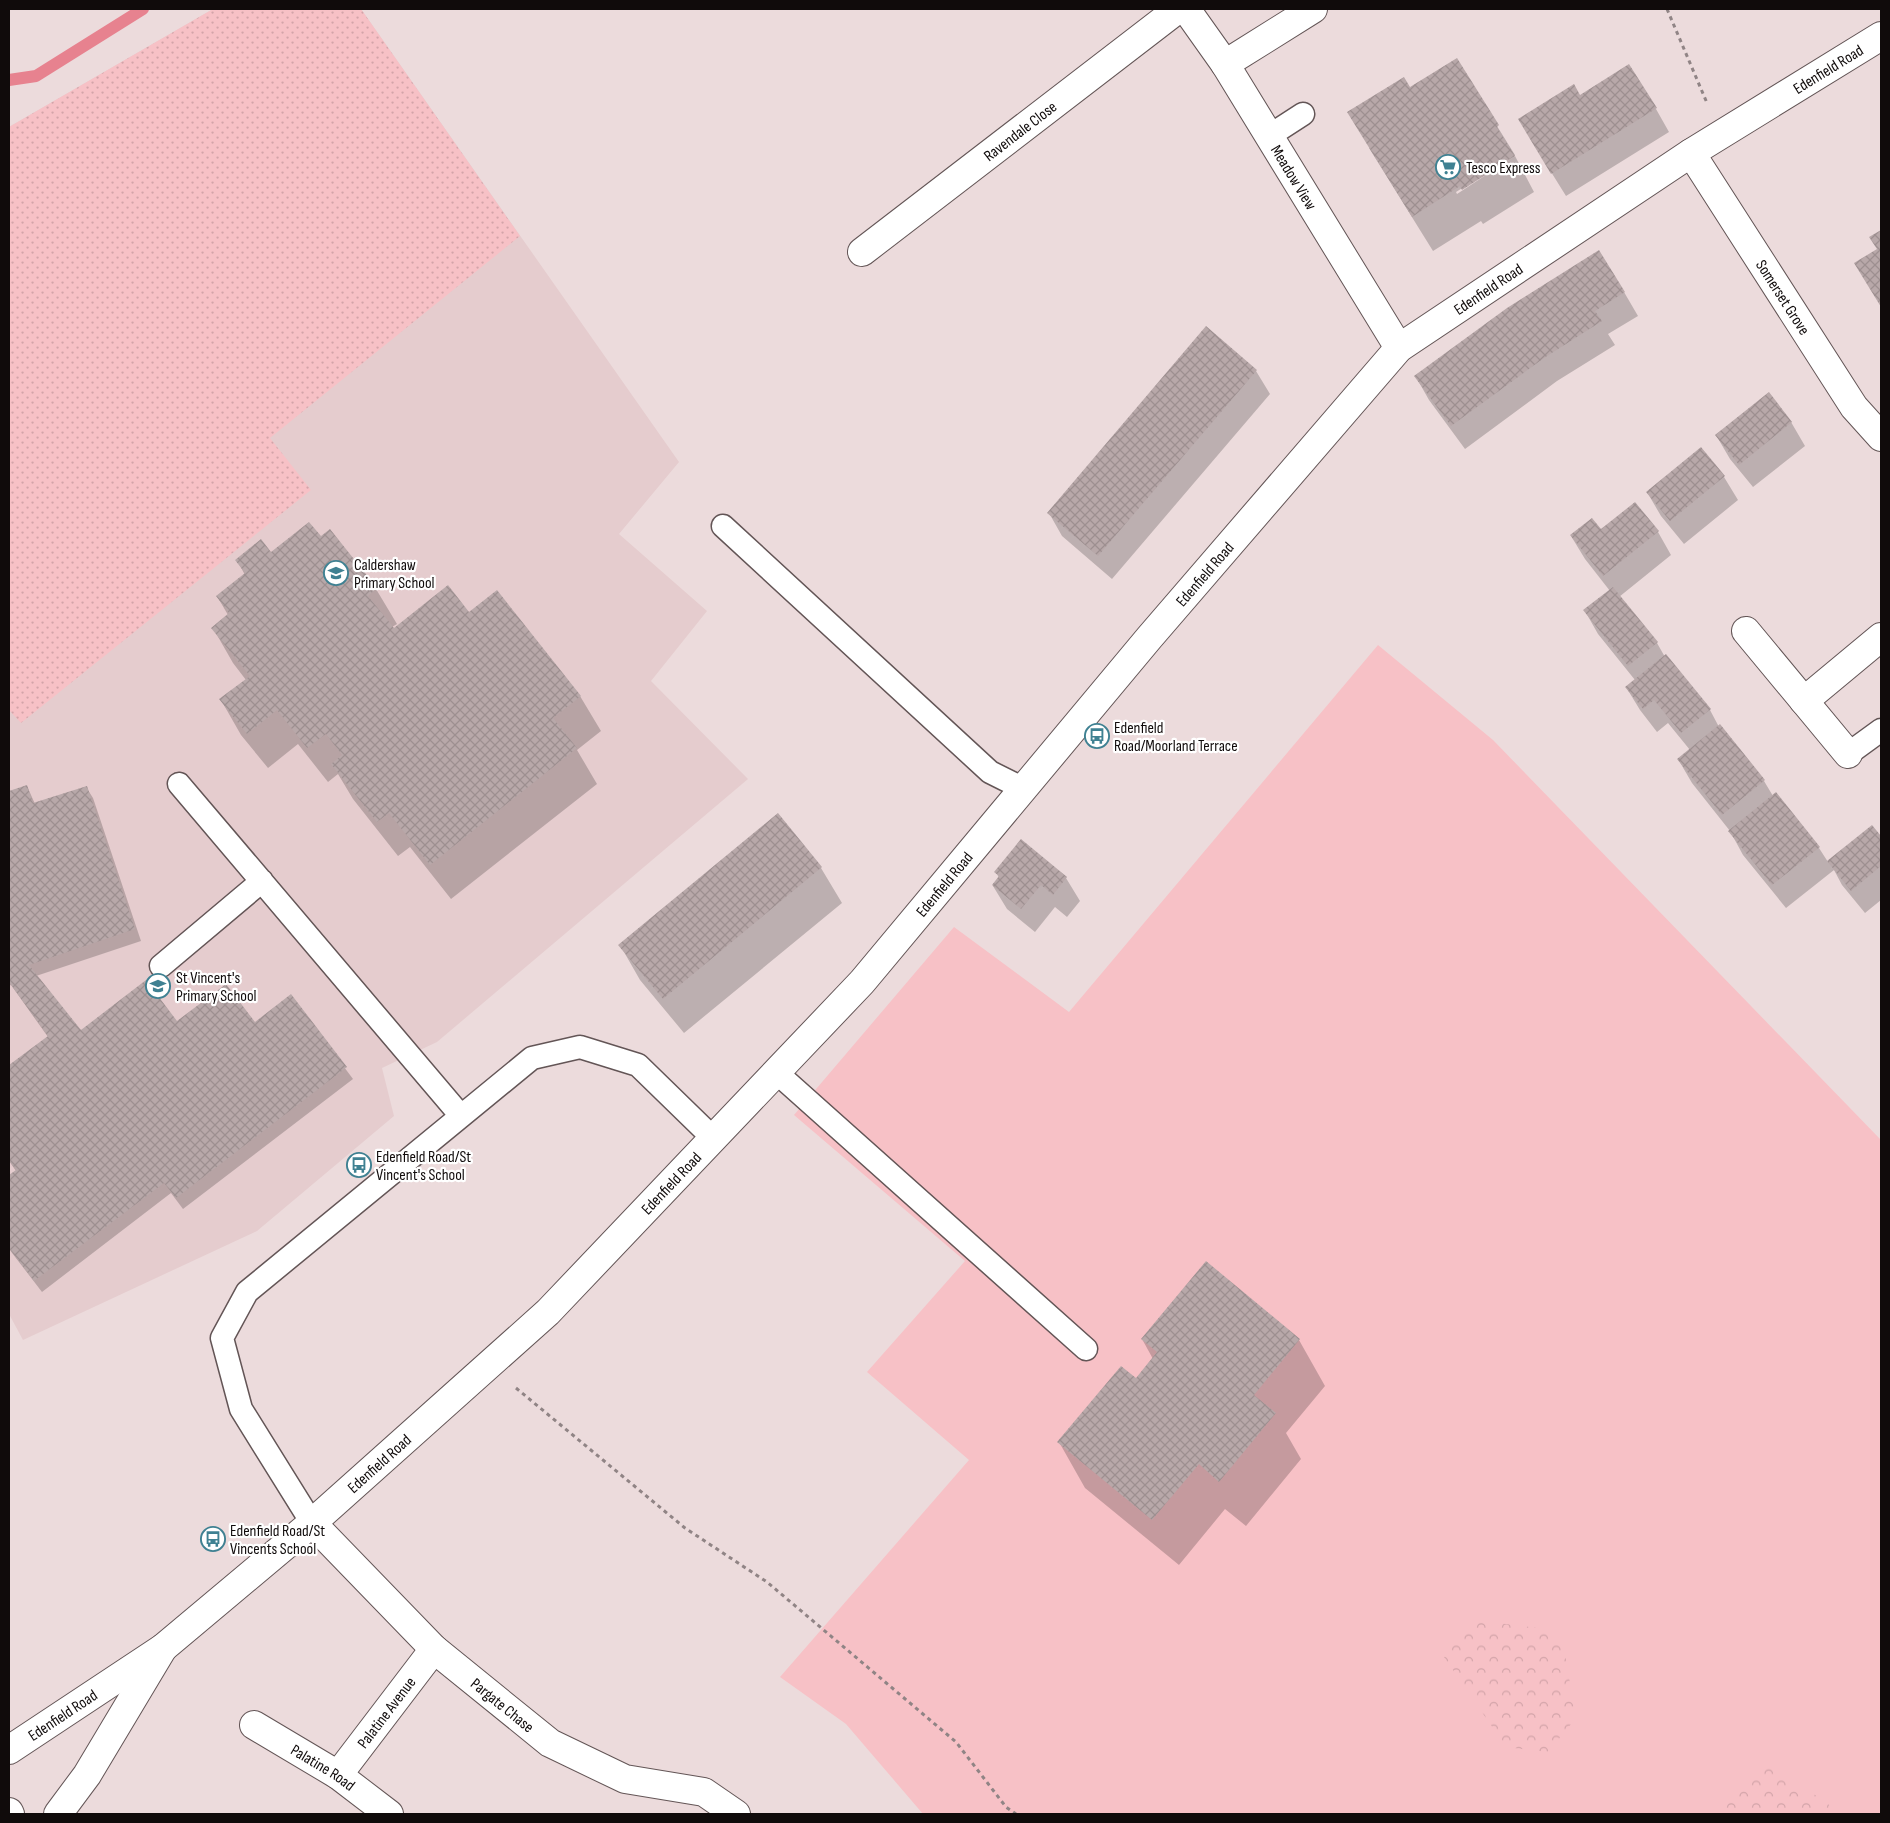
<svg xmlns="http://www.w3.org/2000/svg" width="1890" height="1823" font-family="'Sofia Sans Condensed',sans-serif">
<defs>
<pattern id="forest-crowns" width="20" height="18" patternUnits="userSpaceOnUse" patternTransform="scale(1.25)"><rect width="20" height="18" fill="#f7c1c6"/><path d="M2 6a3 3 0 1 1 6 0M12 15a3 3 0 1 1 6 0" fill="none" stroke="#d3a4a9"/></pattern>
<pattern id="park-dots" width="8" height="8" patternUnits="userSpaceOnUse" patternTransform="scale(1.25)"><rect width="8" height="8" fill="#f7c1c6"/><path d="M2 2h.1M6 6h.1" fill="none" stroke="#d3a4a9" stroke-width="1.8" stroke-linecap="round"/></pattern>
<pattern id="building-cross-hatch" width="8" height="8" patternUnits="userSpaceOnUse" patternTransform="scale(1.25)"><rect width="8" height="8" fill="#b8a8a9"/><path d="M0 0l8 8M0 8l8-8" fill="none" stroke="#9d8f90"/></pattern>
</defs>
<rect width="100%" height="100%" fill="#ecdbdc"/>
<path fill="#e5ccce" d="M213,9H361L679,462L619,534L707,611L651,681L748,779L437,1042L382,1068L394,1116L257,1231L23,1340L9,1314V127Z"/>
<path fill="#f7c1c6" d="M1378,645L1493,740L1881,1140V1814H923L846,1724L780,1677L969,1460L867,1372L965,1261L794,1115L954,927L1069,1012Z"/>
<path fill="url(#forest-crowns)" d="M1466,1619L1561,1631L1576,1718L1548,1752L1506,1747L1444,1657Z
M1767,1761L1842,1814H1713Z"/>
<path fill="url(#park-dots)" d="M213,9H361L520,236L270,438L311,490L21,723L9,710V127Z"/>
<path fill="#0003" d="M1456,60L1515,155L1456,192L1457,194L1515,156L1534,192L1483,224L1481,221L1433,251L1369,148L1410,89Z
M1580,96L1656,109L1669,132L1566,196L1533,143Z
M1881,231V305L1862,275L1878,250L1871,238Z
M1624,292L1638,316L1608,334L1615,345L1557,381L1465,449L1429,400L1416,377Z
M1206,328L1256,371L1270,394L1112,579L1062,536L1049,513Z
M1791,422L1805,446L1753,487L1730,459L1716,435Z
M1701,449L1724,477L1738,500L1684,544L1661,516L1647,492Z
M1635,503L1658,532L1671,555L1619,597L1657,643L1665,657L1710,710L1719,727L1764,781L1773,796L1776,794L1819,848L1828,862L1872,826L1881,838V900L1865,913L1842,885L1834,870L1786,908L1743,855L1730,831L1692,783L1678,759L1690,750L1668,723L1657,732L1640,710L1626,687L1635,680L1598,634L1585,611L1610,591L1585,559L1571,536L1600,531Z
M330,530L376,589L397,624L392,627L394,630L469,614L580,696L601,731L577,750L597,784L451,899L410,847L398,856L353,799L338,774L328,782L298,744L268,768L241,735L221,700L246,680L233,663L213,628L228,615L217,596L245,575L237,560L271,554L320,538Z
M27,786L35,804L86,787L93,798L141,941L36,976L80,1032L177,1023H255L291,996L353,1079L183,1209L171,1193L42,1292L9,1249V1177L16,1171L9,1161V1067L48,1037L11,985L9,986V792Z
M778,815L821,868L842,903L684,1033L640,980L620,945Z
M1022,841L1066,878L1080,901L1067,917L1055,907L1035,932L1007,909L993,886L999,878L996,872Z
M1142,1339L1299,1340L1325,1386L1286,1433L1301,1459L1246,1526L1225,1509L1179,1565L1085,1488L1059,1442L1136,1380L1153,1359Z"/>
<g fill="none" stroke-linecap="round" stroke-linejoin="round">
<path stroke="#e7828f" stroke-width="12" d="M9,80L36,76L143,9"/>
</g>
<path fill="url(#building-cross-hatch)" d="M1457,58L1499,125L1497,127L1515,156L1462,190L1460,186L1412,217L1347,112L1404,77L1410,87Z
M1629,64L1657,108L1551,174L1518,119L1574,84L1580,95Z
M1881,230V307L1854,263L1877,249L1869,237Z
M1599,250L1625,292L1595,311L1602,321L1544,358L1451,426L1414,376L1507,308Z
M1206,326L1257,370L1098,556L1047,513Z
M1769,392L1792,422L1739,465L1715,435Z
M1701,447L1725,476L1670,521L1646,492Z
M1635,502L1659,531L1603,576L1570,535L1592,518L1601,529Z
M309,522L321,536L330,529L377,588L368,596L394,628L448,585L469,612L497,590L581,696L553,718L577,748L430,865L389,813L377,822L331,764L342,755L326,734L307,748L277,710L247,734L219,699L250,676L211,628L229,613L216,596L245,573L235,560L261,539L271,552Z
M1613,587L1658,642L1628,666L1583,610Z
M1666,654L1711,709L1681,733L1654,700L1643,709L1625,687Z
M1720,724L1765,780L1722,815L1677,759Z
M27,785L33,803L87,786L135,929L29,965L81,1030L146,980L177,1021L226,984L255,1022L291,994L347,1067L176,1198L164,1183L34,1281L9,1248V1175L16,1170L9,1160V1065L48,1036L9,982V791Z
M1776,792L1820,847L1772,885L1728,831Z
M778,813L822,867L663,999L618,945Z
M1872,825L1881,836V866L1851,891L1827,861Z
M1021,839L1067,877L1053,895L1041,885L1021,909L992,885L999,876L994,872Z
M1206,1261L1300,1339L1254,1395L1276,1413L1219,1482L1199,1464L1152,1520L1057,1442L1121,1366L1136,1378L1157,1352L1141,1339Z"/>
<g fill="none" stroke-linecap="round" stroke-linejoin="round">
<defs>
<path id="service" d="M1269,136L1303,114
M723,526L990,772L1024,789
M1848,754L1881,730
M179,784L461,1116
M161,966L262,881
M777,1073L1086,1349
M312,1523L241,1409L222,1338L247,1292L532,1058L580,1047L638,1065L714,1139"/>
<g id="minor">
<path id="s1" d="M1186,9L1225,64L1399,348"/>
<path d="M1225,64L1313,9"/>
<path id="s2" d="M1691,153L1854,407L1881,437"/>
<path id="s3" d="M862,252L1178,9"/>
<path d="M1746,631L1848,754"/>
<path d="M1804,701L1881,637"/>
<path id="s4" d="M312,1523L434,1649L550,1743L625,1779L704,1792L736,1814"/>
<path id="s5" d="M254,1725L338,1775L389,1814"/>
<path id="s6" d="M338,1775L434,1649"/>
</g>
<path id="tertiary" d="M9,1812L10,1814
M58,1814L87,1775L163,1648"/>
<g id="primary">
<path id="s7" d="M9,1750L163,1648L312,1523L548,1312L862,982L1149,638L1399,348L1691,153L1881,36"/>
</g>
</defs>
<use href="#service" stroke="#635556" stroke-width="25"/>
<use href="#minor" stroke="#635556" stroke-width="30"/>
<use href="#tertiary" stroke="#635556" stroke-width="30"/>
<use href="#primary" stroke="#635556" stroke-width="30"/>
<path stroke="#908485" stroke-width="3" stroke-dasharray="4 4" stroke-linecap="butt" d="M1667,9L1707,103
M516,1388L685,1528L767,1582L956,1742L1006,1807L1016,1814"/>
<use href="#service" stroke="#fff" stroke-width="22"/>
<use href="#minor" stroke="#fff" stroke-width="28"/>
<use href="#tertiary" stroke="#fff" stroke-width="28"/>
<use href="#primary" stroke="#fff" stroke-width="28"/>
</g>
<defs>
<symbol id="supermarket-ring" viewBox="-11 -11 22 22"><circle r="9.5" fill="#fff" stroke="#3f8192" stroke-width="1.5"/><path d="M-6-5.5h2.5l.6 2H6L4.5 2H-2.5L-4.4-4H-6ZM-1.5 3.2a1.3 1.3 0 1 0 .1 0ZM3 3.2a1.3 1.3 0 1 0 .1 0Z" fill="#3f8192"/></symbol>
<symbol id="school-ring" viewBox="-11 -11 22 22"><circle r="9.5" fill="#fff" stroke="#3f8192" stroke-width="1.5"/><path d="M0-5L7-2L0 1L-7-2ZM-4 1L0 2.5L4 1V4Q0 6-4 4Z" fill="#3f8192"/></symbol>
<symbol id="bus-ring" viewBox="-11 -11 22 22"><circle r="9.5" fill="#fff" stroke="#3f8192" stroke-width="1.5"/><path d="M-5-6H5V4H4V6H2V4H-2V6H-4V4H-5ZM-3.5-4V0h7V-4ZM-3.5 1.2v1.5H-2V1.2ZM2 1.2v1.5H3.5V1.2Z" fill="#3f8192"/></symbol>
</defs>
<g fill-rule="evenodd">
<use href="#supermarket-ring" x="1434" y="153" width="28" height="28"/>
<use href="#school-ring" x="322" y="559" width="28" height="28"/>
<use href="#bus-ring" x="1083" y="722" width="28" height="28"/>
<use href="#school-ring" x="144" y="972" width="28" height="28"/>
<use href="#bus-ring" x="345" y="1151" width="28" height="28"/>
<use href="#bus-ring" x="199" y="1525" width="28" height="28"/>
</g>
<g text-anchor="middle" stroke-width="4.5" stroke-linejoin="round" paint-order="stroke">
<g font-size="16" fill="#100b0b" stroke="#fff">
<text dy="6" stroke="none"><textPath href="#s7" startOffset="2494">Edenfield Road</textPath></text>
<text dy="6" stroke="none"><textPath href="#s3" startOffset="199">Ravendale Close</textPath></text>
<text dy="6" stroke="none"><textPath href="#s1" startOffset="200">Meadow View</textPath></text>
<text dy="6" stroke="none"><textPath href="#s7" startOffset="2089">Edenfield Road</textPath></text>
<text dy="6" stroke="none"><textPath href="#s2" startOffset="171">Somerset Grove</textPath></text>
<text dy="6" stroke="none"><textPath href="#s7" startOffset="1684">Edenfield Road</textPath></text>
<text dy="6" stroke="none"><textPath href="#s7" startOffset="1279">Edenfield Road</textPath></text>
<text dy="6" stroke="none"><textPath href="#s7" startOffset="874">Edenfield Road</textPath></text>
<text dy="6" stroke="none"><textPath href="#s7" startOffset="469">Edenfield Road</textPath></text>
<text dy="6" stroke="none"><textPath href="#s4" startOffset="264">Pargate Chase</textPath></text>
<text dy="6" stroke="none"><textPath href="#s6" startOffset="79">Palatine Avenue</textPath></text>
<text dy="6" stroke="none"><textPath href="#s7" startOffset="64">Edenfield Road</textPath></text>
<text dy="6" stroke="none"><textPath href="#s5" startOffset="81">Palatine Road</textPath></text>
</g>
<g font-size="16" fill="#100b0b" stroke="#fff" text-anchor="start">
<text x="1466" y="173">Tesco Express</text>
<text x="354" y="570">Caldershaw<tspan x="354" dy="18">Primary School</tspan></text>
<text x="1114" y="733">Edenfield<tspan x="1114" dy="18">Road/Moorland Terrace</tspan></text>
<text x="176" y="983">St Vincent's<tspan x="176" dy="18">Primary School</tspan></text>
<text x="376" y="1162">Edenfield Road/St<tspan x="376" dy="18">Vincent's School</tspan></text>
<text x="230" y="1536">Edenfield Road/St<tspan x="230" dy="18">Vincents School</tspan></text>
</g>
</g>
<rect width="1890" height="1823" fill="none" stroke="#100b0b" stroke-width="20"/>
</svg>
